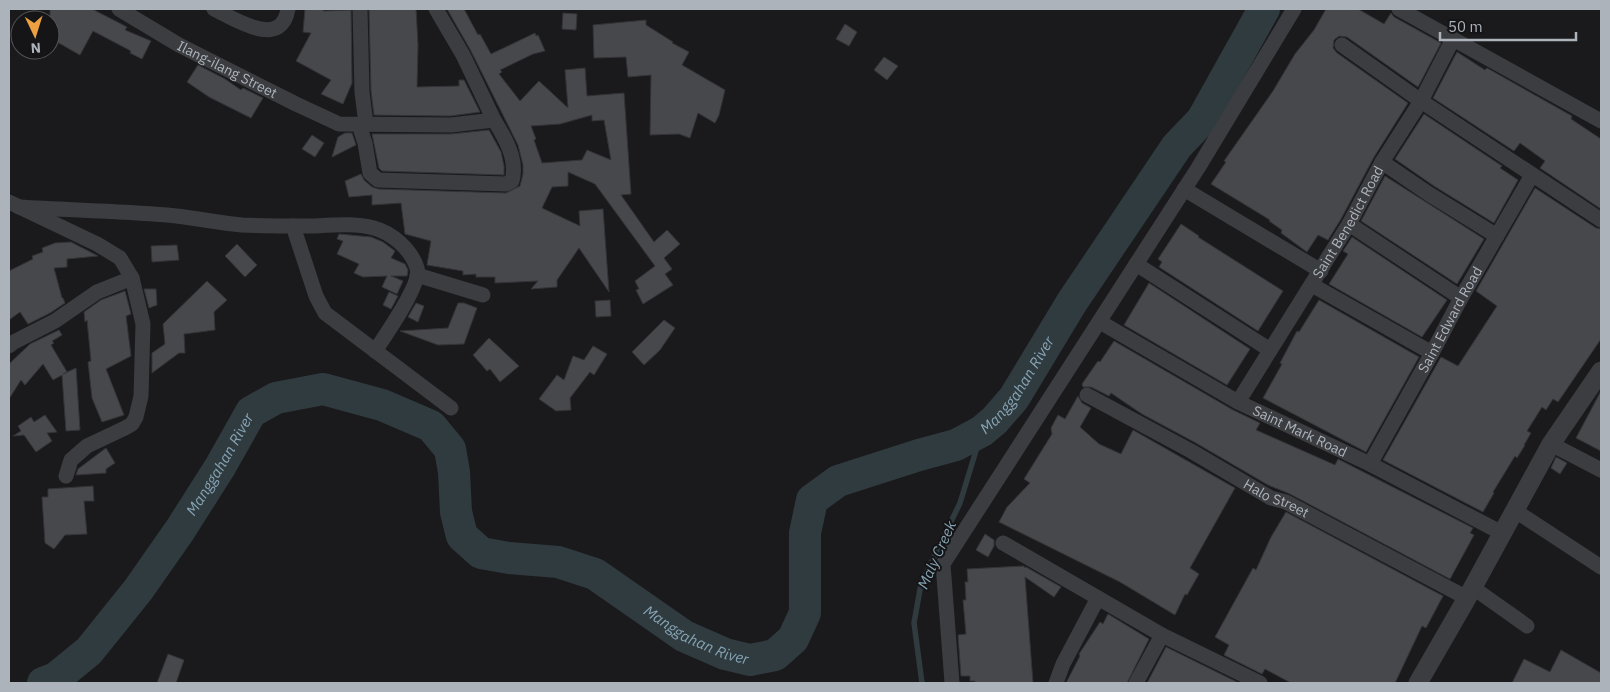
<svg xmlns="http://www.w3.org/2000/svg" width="1610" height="692" font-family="'IBM Plex Sans',sans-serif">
<rect width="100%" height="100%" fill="#1a1a1c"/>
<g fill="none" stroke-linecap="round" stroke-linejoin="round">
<path stroke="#303b40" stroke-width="5.5" d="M922,683L914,623L921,584L960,503L982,431"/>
<path stroke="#303b40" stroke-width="32" id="s1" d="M43,683L56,678L89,651L138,590L180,530L220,467L251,412L276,398L323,389L382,405L431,426L450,449L454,472L456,512L462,536L481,553L509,558L558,562L595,574L684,636L725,654L750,660L775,655L793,639L805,613V533L812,500L838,481L919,455L956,445L982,431L995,420L1014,398L1072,302L1177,146L1202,120L1264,9"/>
</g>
<path fill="#47484c" stroke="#343438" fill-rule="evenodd" d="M50,9H92L127,27L125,30L151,41L142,59L130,53L131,51L93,31L80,55L57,42L58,40L50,35Z
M305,9H324L323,11L351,10L352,83L343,104L321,94L331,80L296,61L311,33L303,32Z
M369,9H416L418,45L417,87L459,86V80H464L480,112L450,116L374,115L371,91Z
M447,9H464L478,35L480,34L491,54L535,33L536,36L538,35L545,51L533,54L500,70L502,72L499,74L520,101L539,81L568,108L565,70L585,68L587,96L624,93L631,194L621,195L654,242L667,230L680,244L664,258L672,269L665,274L673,285L643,304L636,290L639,289L635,281L655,266L595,184L568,172V186L552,187L542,208L580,226L579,211L603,209L609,292L579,248L557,280V287L531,289L538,281L495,283V277H476V274L463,275V271L427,265L431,241L405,234L401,203L372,205V195L349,197L345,181L361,174L364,180L372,187L378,189L506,193L520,186L523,174V165L518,145L471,51ZM592,115V121L604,120L611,160L587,150L582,160L542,163L534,140L536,139L531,126L560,124Z
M1326,9H1358L1384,24L1391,13L1394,17L1441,43L1418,87L1347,37L1339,36L1334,40L1333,48L1337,53L1408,103L1374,157L1341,219L1328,240L1318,235L1307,252L1281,233L1282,230L1269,221L1270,220L1211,184L1226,162L1224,161L1273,91L1295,54L1314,30Z
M563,13L577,14L576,30L562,29Z
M646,20V25L673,42L672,43L689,52L682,65L725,90L719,115L715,123L698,113L690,138L679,134L650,135L651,75L628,77L626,57L594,58L593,25Z
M845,24L857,32L849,46L836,39Z
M1457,52L1485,70L1487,68L1572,116L1571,119L1601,139V209L1540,168L1545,161L1520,143L1514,151L1433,98Z
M884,57L898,66L887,80L874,70Z
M198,65L225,79L241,90L243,88L263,98L251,118L209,97L187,82Z
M1424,114L1502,166L1500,168L1518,180L1494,223L1434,186L1395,159Z
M489,130L501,152L504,166V175L382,171L379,168L372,134H451Z
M345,133H352L356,145L332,157L338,137Z
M312,135L324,143L315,157L302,149Z
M1385,176L1484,239L1457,284L1361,221Z
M1535,188L1596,228L1601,229V339L1558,402L1553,399L1546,410L1542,407L1527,431L1531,433L1524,445H1525L1517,458L1515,456L1493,492L1494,493L1483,512L1383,460L1441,357L1458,366L1497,306L1476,291Z
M1181,224L1199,236L1198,237L1283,291L1258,331L1159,267L1162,262L1158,259Z
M339,234L371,237L383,242L395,251L391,258L405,264L408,270L407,276H391L403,281L397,294L382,287L387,276L363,277L354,273L359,264L337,254L343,241L337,239Z
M1352,237L1447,300L1422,337L1329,284L1348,254L1343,251Z
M71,242L98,256L67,259V267L54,268L62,298H63L65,303L50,313L28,324L20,312L9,320V271L33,259L32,256L43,252L42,248L55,243Z
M237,244L257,265L245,277L225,256Z
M177,245L179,260L152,262L151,246Z
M207,281L227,300L214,312L215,330L184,334L185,353H179L152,373V353L165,344L163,324Z
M1149,283L1250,349L1227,385L1124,325Z
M144,289H156L157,305L149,308Z
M125,291L131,314L126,316L131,356L106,369L124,415L102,422L92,398L88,362L91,361L87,320L85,322L84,312L101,300Z
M389,292L398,296L391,309L383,305Z
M610,300L611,316L596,317L595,301Z
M1319,300L1419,357L1366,452L1263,398L1282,364L1280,363L1297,331L1299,332Z
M416,303L424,306L418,322L408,317Z
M458,303H464L477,308L464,344L438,345L400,331L448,328Z
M664,320L675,328L660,350L644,365L632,352Z
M59,330L62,335L52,341L54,343L51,345L67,372L63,374L76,368L80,430L66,431L62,375L53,380L43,364L25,385L21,380L9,399V364L30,344Z
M489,338L519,366L500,382L490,369L487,371L473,355Z
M1114,341L1233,410L1260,423L1256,430L1335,465L1338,459L1473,528L1470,533L1474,535L1450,579L1290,494L1268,485L1196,443L1142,414L1111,393L1109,396L1091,387H1083L1082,384L1098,361L1100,362Z
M593,346L607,354L594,375L590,372L570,398L571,410L556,411L539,399L557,375L564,380L573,356L584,360Z
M1601,391V451L1576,438Z
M1078,396L1082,403L1091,408L1080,427L1099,444L1121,454L1133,430L1235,488L1190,568L1199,574L1187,595L1185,594L1175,615L1120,582L999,522L1007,507L1030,483L1024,479L1052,434L1051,428L1058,415L1065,419Z
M45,415L57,432L47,433L52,441L36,452L24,435L13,436L21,431L18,426L31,417L34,422Z
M106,448L115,463L106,469V473L76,475L78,469Z
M1556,457L1567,463L1560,474L1551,468Z
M93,486L94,501H84L87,534L65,535L54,549L45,543L42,497H48V489Z
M1286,512L1443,596L1426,628L1422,626L1395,683H1291L1265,669L1262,674L1224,655L1229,645L1215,637L1253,568L1256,570L1271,537Z
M985,534L994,540V546L988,557L976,550Z
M1024,566L1025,568L1026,567L1061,587L1054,597L1025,577L1033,683H975V681H970V676H961L958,635L966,634L963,600H966L965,582H968L967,569Z
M1108,614L1149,639L1127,683H1066L1080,656L1079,654L1100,622L1103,624Z
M1166,647L1239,683H1147Z
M1561,650L1601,673V683H1512L1524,659L1550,672Z
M168,654L184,660L176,683H157Z"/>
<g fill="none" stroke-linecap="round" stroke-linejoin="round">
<g stroke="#3b3d41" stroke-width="15">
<path id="s2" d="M119,9L179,45L296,104L339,124L451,125L494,120L463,55L436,9"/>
<path d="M214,9C235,19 281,50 288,9"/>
<path d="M360,9L362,92L366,124L361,131L365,143L370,173L378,180L506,184L512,181C518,159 505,138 494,120"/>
<path d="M1399,9L1601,121"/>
<path d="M1342,45L1421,101L1601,220"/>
<path d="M1382,162L1429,194L1497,236"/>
<path d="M1184,189L1321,271"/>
<path d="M9,202L97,244L120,258L132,278L143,324L141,396L136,417L132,424L125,428L87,446L71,460L66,476"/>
<path d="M19,207C68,210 118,211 167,215C192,217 217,223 242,225C265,226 290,226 313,226C332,225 355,223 374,228C392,233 411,249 417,268C422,283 385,336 375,351"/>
<path d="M1349,224L1461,298"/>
<path d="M293,226L316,296L325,313L451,408"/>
<path d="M1136,264L1270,350"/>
<path d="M417,275L483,295"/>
<path d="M1312,285L1432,353"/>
<path id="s3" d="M1100,322L1238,402L1370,464L1502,533"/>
<path d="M9,346L14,342L55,321L97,292L132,278"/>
<path id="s4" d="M1087,395L1191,451L1271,498L1286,502L1467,598"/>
<path id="s5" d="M1238,402L1349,224L1382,162L1421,101L1453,39"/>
<path d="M1551,444L1601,470"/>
<path id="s6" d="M1370,464L1432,353L1461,298L1532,175"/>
<path d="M1514,510L1601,567"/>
<path d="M1003,543L1162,635L1260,683"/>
<path d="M1472,587L1527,626"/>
<path d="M952,683L943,564L1198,168L1294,9"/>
<path d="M1056,683L1063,664L1098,598"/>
<path d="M1136,683L1162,635"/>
</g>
<path stroke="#3b3d41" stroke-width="19" d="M1418,683L1467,598L1551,444L1601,371"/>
</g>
<g text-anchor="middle" stroke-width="4" stroke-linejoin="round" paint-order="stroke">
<g font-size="14" fill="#adb3bb" stroke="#151517">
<text dy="5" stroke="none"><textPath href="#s2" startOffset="124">Ilang-ilang Street</textPath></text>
<text dy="5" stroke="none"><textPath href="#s5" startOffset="211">Saint Benedict Road</textPath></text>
<text dy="5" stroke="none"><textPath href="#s6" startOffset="165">Saint Edward Road</textPath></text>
<text dy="5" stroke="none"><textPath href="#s3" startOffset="228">Saint Mark Road</textPath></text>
<text dy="5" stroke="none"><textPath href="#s4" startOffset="216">Halo Street</textPath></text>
</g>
<g font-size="15" font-style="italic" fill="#86a4b4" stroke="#151517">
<text dy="5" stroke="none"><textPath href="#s1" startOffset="1411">Manggahan River</textPath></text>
<text dy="5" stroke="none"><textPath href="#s1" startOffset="285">Manggahan River</textPath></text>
<text transform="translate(937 555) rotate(-66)" y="5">Maly Creek</text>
<text dy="5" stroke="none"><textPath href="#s1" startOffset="916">Manggahan River</textPath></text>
</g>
</g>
<rect width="1610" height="692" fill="none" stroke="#adb3bb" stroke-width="20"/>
<g transform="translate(35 35) rotate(176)"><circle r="24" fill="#151517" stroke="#525459"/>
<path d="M0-4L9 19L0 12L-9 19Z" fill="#eda041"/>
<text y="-8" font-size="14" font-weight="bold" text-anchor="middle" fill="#adb3bb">N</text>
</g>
<path d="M1440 32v8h136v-8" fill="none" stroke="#adb3bb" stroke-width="2.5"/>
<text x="1448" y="32" font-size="15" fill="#adb3bb" stroke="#151517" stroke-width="4" paint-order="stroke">50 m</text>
</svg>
